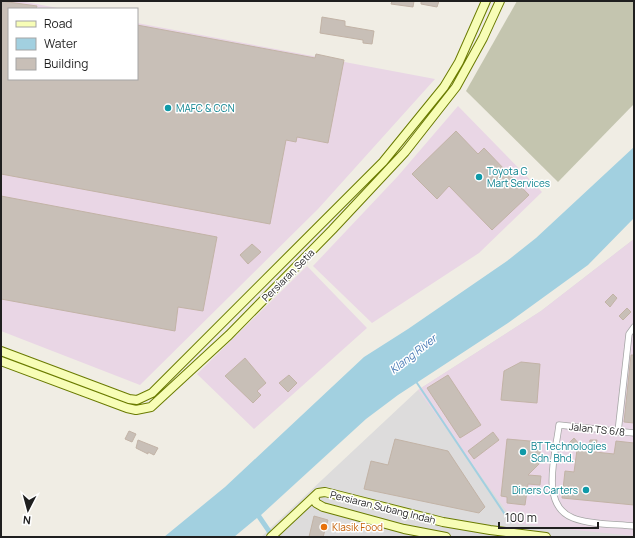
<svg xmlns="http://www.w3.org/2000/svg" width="635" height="538" font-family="Manrope,sans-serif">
<rect width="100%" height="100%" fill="#f0ede4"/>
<path fill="#dddcdc" d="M634,239V537H261L418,390L541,311Z"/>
<path fill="#e9d6e5" d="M1,1H20L63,9H9V79H137V23L435,79L318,209L140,385L1,331Z
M458,106L542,192L479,253L372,323L313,266L398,176Z
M634,239V536L516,524L418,390L541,311Z
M307,266L367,328L254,429L197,374Z"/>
<path fill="#c4c5af" d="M517,1H634V104L558,182L466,91Z"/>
<path fill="#a2d0e0" d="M634,147V218L588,265L508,323L398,395L366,419L261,515L276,537H270L257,518L234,537H164L225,487L364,357L408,329L507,261L536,238Z"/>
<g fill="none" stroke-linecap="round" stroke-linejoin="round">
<path stroke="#a2d0e0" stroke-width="2" d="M415,380L510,522"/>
</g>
<path fill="#c8bfb7" stroke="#c2b3a6" d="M1,1L37,6L36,9H9V79H137V25L315,58L316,54L344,60L328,143L297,137L296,142L286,140L270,224L1,174Z
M392,1H414L413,7L391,4Z
M421,1H439L437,7L421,4Z
M322,17L345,21V26L374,31L372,44L363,43V40L320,33Z
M456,131L478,154L484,148L529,195L492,230L449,186L437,199L412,174Z
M1,196L217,237L203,311L178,307L175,331L1,299Z
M252,244L261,252L248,264L240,255Z
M613,294L617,298L610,307L605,302Z
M627,308L631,312L623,320L619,316Z
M631,355H634V423L624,422Z
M245,358L266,383L257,391L261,395L253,403L225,376Z
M521,362L540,364L537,403L501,400L504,371Z
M289,375L297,383L288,392L279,383Z
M448,375L481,425L460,438L427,388Z
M129,431L136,434L132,442L125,439Z
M493,432L499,440L474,459L468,451Z
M574,438L579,444L574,448L569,443Z
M395,439L448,451L485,507L479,513L364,489L371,461L388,465Z
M507,439L541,442L539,464L528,475L541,476L540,485L528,484L525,505L507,503V497L501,496Z
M138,440L158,448L154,455L148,452V454L136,448Z
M590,440H597L595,452L614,454L616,441L634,443V505L562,498L565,471L574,472L577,450L585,451L588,454Z
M314,516L328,520L323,537H309Z"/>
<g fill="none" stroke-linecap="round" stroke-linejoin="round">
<defs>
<path id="street" d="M618,432L629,334L634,327
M634,433L559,425C556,453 539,505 573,518C591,525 615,524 634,526"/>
<path id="secondary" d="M1,351L129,399L137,400L152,393L383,162L444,87L459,62L486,1
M1,361L127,408L136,410L151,407L229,335L332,230L405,152L456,87L483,38L500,1
M314,497L316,503L323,507L404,529L446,537
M271,537L318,493L325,492L443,522L490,530L546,537"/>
</defs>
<use href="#street" stroke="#a6a6a6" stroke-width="7"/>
<use href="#secondary" stroke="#6a7b00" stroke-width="10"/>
<use href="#street" stroke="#fff" stroke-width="5.5"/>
<use href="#secondary" stroke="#f7fdb6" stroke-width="8"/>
</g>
<g fill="#0f9aa8" stroke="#fff" stroke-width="1.5">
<circle cx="168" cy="108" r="4"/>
<circle cx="479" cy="177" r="4"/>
<circle cx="523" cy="452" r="4"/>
<circle cx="586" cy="490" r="4"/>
</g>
<circle fill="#e8710a" stroke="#fff" stroke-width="1.5" cx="324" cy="527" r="4"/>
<g text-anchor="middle" stroke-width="3" stroke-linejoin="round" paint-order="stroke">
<g font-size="10" fill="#0d838f" stroke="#fff" text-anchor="start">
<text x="176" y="112">MAFC &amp; CCN</text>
<text x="487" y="175">Toyota G<tspan x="487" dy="12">Mart Services</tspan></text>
<text x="531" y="450">BT Technologies<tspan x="531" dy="12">Sdn. Bhd.</tspan></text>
<text x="578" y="494" text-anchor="end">Diners Carters</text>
</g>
<g font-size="10" fill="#1f1f1f" stroke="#fff">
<text transform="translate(288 275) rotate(-45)" y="4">Persiaran Setia</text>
<text transform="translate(597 429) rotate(6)" y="4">Jalan TS 6/8</text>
<text transform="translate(383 507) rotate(14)" y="4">Persiaran Subang Indah</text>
</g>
<g font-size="10" fill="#c56008" stroke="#fff" text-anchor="start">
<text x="332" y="531">Klasik Food</text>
</g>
<g font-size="11" font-style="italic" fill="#4679b4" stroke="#fff">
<text transform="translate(413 354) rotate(-38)" y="4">Klang River</text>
</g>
</g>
<rect width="635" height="538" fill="none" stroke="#1f1f1f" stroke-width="4"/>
<rect x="8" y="8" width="130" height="72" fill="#ffffff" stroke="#a5a5a5"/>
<rect x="16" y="21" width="20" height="6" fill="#f7fdb6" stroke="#a5a5a5"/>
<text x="44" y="28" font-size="12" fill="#1f1f1f">Road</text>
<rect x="16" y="38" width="20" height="12" fill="#a2d0e0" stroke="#a5a5a5"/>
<text x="44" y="48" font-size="12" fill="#1f1f1f">Water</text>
<rect x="16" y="58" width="20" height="12" fill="#c8bfb7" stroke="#a5a5a5"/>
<text x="44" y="68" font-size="12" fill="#1f1f1f">Building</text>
<g transform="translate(28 510) rotate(186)" stroke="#ffffff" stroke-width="3" paint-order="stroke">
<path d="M0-3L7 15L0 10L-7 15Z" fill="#1f1f1f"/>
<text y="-6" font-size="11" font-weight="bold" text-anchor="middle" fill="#1f1f1f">N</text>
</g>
<path d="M499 522v6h99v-6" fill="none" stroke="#1f1f1f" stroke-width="2"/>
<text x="505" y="522" font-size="12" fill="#1f1f1f" stroke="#ffffff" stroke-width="3" paint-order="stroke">100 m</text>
</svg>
